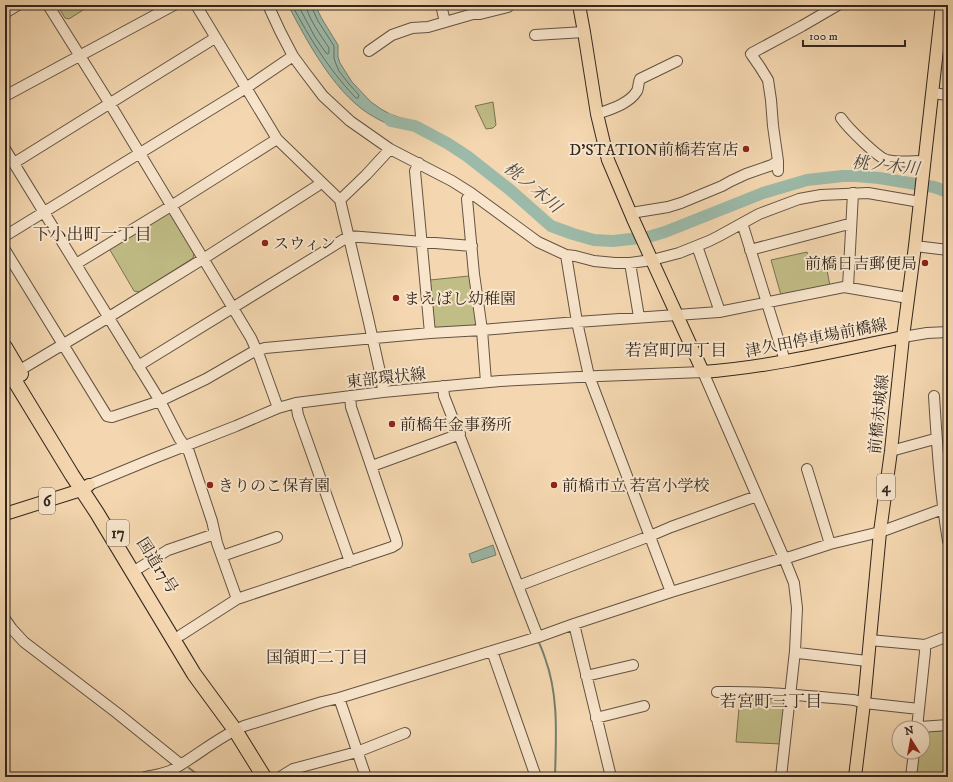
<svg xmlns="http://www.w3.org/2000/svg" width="953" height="782" font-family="'IM FELL DW Pica','Noto Serif JP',serif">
<rect width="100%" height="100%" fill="#f4d7b0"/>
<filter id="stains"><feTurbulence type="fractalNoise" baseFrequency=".005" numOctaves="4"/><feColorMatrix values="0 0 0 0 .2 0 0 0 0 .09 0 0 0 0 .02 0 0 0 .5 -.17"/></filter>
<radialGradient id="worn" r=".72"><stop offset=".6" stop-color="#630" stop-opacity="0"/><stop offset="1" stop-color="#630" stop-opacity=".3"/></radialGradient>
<path fill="#c1bd87" stroke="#7a7252" d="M57,5H91L69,19L65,18Z
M493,102L496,125L493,128L486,129L475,106Z
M170,212L194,253L193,258L140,292L134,291L110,250L111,245Z
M807,252L810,262L825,259L830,286L781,295L771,260Z
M469,276L472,279L476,323L473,326L435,329L432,326L428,283L430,280Z
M740,696L788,699L782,744L736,742Z
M948,730V771L916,777L919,752H923V732Z"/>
<path fill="#9cbaa9" stroke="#727f71" d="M288,5H315L322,19L338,45V57L340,63L352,82L371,102L381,109L390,114L417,124C408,124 398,125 390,124C384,123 380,120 376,118C337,98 308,43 288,5Z
M493,545L496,555L472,563L469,554Z"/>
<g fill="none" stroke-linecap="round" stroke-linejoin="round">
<path stroke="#677063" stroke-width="1" d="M292,5C310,39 328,68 354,96L356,98H358L359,95L349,84L339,71L336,64L334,58V46L318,21L312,8L311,5
M298,5L315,37L326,53L328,54L329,52V48C322,37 307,17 306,5"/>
<path stroke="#727f71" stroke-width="2" d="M538,641C541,646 543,652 545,658C559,696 556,737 555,777
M189,768L201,777"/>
<path stroke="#9cbaa9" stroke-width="12" d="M389,119L391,121L415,126L447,143L467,156L509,189L551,226L573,234L594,240L613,241L648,237L665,232L763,193L807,180L843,176H856L879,178L934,187L948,192"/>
<defs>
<path id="minor" d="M48,5L110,104L251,338L260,358L278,408
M196,5L277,139L340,200L368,318L382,381L383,392
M268,5L280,31L293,56L304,71L323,96L350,121L390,149L452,181L471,193L538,242L566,255L575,256L594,261L615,263H630L652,260L679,253L709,241L719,236L759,214L799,199L821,195L868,193L920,202
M441,5L445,22
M5,13L18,5
M535,35L584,32
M369,51L392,35L412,28L428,27L473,14H480L508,7
M932,93L948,95
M5,96L174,5
M597,114C611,109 629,104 637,91C639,87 638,82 640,79L677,61
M841,118C847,127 878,158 887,160C899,163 912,161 924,161
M5,149L160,401L179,438L189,452L212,521L217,543L237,599
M14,163L215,38
M419,163L415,171L430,333
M778,171V161L773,126L771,100L768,80L760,67L751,54L752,53L802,26L838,5
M471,193L467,199L474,274L482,330L486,382
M340,200L366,175L390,149
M631,213L668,207L681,203L722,186L731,181L746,174L772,165L778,161
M741,224L744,229L785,361
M5,236L246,88L293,56
M697,246L719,309V312
M915,246L948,250
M5,250L107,416L112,417L160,401L206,379L251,353L265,348L430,333L482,330L577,322L719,312L844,287L908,298
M750,250L845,225L851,226
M566,255L577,322L589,376L671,592
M630,263L639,317
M76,264L171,206L277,139
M848,287L853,193
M903,337L927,333L948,332
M138,366L346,238L349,236L472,246
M5,379L109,317L203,259L317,186L321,182
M443,386L444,396L538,637
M934,396C937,444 940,493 948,541
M296,403L298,415L348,556L349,562
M891,451L931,440H937
M372,466L460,434
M807,469L830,544
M89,485L152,459L236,426L278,408L296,403L383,392L500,381L599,376L703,372L784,558L794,583L797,608L795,651L781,777
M222,556L277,537
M139,568L168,550L215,534
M518,586L650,536L671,527L757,496
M5,619L12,629L24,642L45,658L117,713L180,764
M574,624L611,777
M181,635L237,599L392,547L397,544L396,539L351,407L350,396
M869,640L925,645L948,636
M492,651L536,777
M795,651L798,653L867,661
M586,676L633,665
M717,692C763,691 808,696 854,700L864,703L919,709
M339,698L366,777
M596,718L644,706
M917,726L920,727L948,725
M917,728L925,652V645
M145,777C154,775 164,774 172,770C197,756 218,737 244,726L322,702L339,698L538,637L574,624L671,592L780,559L790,557L830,544L880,532L948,507
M280,777L293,769L357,752L405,733
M911,777L914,752"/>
<path id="major" d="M579,5L584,32L597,114L608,160L633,219L703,372C770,367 837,351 903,337
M5,514L81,490L89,485
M855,777L864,703L880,532L891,451L903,337L915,246L942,5"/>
<path id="highway" d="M5,347L21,374
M5,365L72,475L97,513L194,674L235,730L264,777"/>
</defs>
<use href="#minor" stroke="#625342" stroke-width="12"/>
<use href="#major" stroke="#32271d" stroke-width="14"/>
<use href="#highway" stroke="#32271d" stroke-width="16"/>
<use href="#minor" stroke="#f8e5cc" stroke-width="10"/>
<use href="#major" stroke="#f4d7b0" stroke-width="12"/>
<use href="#highway" stroke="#f4d7b0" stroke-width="14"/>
</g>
<g fill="#8f2418" stroke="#f8e5cc" stroke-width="1.5">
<circle cx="746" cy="149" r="4"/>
<circle cx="265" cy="243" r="4"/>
<circle cx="925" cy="263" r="4"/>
<circle cx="396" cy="298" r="4"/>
<circle cx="392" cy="424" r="4"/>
<circle cx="210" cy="485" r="4"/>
<circle cx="554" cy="485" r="4"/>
</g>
<g text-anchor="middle" stroke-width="4" stroke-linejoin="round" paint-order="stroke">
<g fill="#f8e5cc" stroke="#6d6052" stroke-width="1">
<rect x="877" y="474" width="18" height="26" rx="3"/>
<rect x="39" y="488" width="16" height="26" rx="3"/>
<rect x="107" y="520" width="22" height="26" rx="3"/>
</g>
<g font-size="15" font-weight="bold" fill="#32271d">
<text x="886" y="492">4</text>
<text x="47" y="506">6</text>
<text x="118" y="538">17</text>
</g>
<g font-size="16" fill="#32271d" stroke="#f8e5cc" text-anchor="start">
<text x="738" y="155" text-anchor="end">D'STATION前橋若宮店</text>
<text x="273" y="249">スウィン</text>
<text x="917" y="269" text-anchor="end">前橋日吉郵便局</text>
<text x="404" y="304">まえばし幼稚園</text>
<text x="400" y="430">前橋年金事務所</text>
<text x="218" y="491">きりのこ保育園</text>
<text x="562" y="491">前橋市立 若宮小学校</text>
</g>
<g font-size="16" fill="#32271d" stroke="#f8e5cc">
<text transform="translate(816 337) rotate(-11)" y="6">津久田停車場前橋線</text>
<text transform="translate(386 377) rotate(-6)" y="6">東部環状線</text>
<text transform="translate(878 414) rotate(-84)" y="6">前橋赤城線</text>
<text transform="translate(158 565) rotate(58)" y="6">国道17号</text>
</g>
<g font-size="17" font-style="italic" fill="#4c4c40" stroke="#f8e5cc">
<text transform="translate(886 165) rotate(6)" y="6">桃ノ木川</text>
<text transform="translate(533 187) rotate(40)" y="6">桃ノ木川</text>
</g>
<g font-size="17" fill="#32271d" stroke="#f8e5cc">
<text x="92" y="240">下小出町一丁目</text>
<text x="676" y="356">若宮町四丁目</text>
<text x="317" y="663">国領町二丁目</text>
<text x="771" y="707">若宮町三丁目</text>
</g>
</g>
<rect width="953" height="782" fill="none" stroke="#f4d7b0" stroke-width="20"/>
<rect x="6" y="6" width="941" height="770" fill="none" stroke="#32271d" stroke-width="2"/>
<rect x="10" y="10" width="933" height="762" fill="none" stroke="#32271d"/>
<g transform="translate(911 740) rotate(349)"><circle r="19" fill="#f8e5cc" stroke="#a99986"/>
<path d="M0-3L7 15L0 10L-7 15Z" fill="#8f2418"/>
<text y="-6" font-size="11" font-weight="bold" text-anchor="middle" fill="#32271d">N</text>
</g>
<path d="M803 40v6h102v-6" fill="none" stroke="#32271d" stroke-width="2"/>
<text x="809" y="40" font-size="12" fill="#32271d" stroke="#f8e5cc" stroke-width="3" paint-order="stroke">100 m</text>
<rect width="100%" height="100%" filter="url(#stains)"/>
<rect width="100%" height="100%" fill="url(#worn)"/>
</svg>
